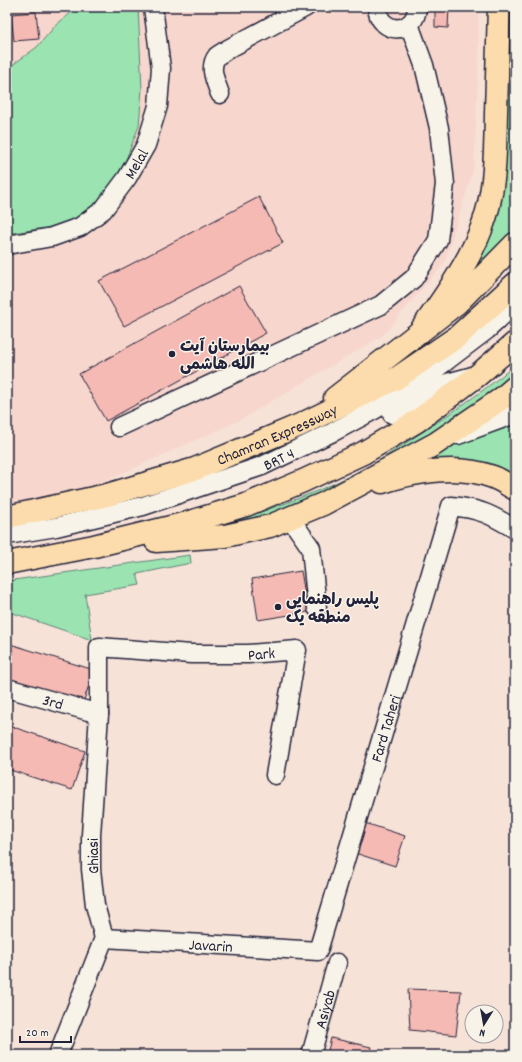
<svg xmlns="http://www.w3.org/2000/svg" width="522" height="1062" font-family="Dekko,'Playpen Sans Arabic',sans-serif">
<rect width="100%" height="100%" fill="#f7e2d8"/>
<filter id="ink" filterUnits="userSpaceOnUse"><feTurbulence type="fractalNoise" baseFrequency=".025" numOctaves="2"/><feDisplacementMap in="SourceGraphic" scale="8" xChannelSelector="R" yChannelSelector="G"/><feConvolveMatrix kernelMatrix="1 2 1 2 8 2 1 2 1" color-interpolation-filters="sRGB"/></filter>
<g filter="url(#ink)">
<path fill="#f7d6cd" d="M7,7H478L479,53L474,167L445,262L382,336L242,419L90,488L7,503Z"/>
<path fill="#9be3b1" stroke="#5e8276" d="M78,7H138L142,89L139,126L125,162L105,196L84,215L51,227L7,234V69L37,47L56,25Z
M504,7H515V236L452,299L479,255Z
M515,365V377L473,412L267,522L209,530C264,511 321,493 373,464C382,459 391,452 401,446C440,421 479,395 515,365Z
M515,421V476C487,460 455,462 424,463L438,450Z
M190,555L191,563L137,574L140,585L85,594L92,640L7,611V581Z"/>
<path fill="#f6bab4" stroke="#22223b" d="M435,8H449L448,28L435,27Z
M36,12L39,39L14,41L11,14Z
M259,197L283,243L124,326L99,281Z
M239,286L266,333L106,421L79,374Z
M301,571L308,612L258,620L252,579Z
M7,643L94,670L83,703L7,679Z
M7,725L85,751L72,790L7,769Z
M365,823L405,836L395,866L355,853Z
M408,989L461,991L456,1035L410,1030Z
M331,1038L371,1047L369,1055H327Z"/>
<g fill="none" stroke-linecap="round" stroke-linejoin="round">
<defs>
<g id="minor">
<path d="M377,7C379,36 416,35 417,7"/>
<path d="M220,94C216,82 208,68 217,56C220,54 225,51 228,49L306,7"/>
<path id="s1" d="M7,245L52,237L80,227L103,210L127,178L146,145L158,106L161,68L153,7"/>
<path d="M392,414L440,385L473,376"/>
<path d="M119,427L381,305L414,278L438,240L445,184L439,128L424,65L409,24"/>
<path d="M458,435L515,414"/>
<path d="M290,518L311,548L317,608"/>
<path id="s2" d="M7,535L56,527L143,506L262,466L333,432L374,410L412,387L487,330L515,304"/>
<path id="s3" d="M7,688L99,714"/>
<path id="s4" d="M104,938L318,951L451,506C480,509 490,514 515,529"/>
<path id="s5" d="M58,1055L104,938L95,905L91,869V835L99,714V647L191,654H248L297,650L275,775"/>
<path id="s6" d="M311,1055L337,963"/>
</g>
<g id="highway">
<path d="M419,333C442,300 468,265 482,227C496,191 495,151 496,113C497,78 498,42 499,7"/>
<path d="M335,398L457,303L515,244"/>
<path d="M382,482C416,471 459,464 493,477C501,480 508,485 515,489"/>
<path id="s7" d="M7,517L107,495L195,469L300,425L397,378L457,337L515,284"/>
<path d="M156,541L225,536L270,526L323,504L435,444L501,399L515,387"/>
<path d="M7,563L94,546L183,524L246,505L303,481L363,453L417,421L478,375L515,343"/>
</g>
</defs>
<use href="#minor" stroke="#22223b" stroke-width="21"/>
<use href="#highway" stroke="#22223b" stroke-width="25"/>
<use href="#minor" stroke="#f7f3e8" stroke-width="18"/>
<use href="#highway" stroke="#fcdcac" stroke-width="22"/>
</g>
</g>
<g fill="#22223b" stroke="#f7f3e8" stroke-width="1.5">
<circle cx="172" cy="354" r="4"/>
<circle cx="278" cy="607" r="4"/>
</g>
<g text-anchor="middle" stroke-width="3" stroke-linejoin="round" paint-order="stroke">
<g font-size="16" fill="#22223b" stroke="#f7f3e8">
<text dy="6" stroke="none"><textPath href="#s1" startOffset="161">Melal</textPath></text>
<text dy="6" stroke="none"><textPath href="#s7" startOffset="283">Chamran Expressway</textPath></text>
<text dy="6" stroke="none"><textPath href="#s2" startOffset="283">BRT 4</textPath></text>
<text dy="6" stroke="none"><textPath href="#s5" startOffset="581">Park</textPath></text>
<text dy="6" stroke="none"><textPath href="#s3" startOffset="48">3rd</textPath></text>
<text dy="6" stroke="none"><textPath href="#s4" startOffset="447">Fard Taheri</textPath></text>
<text transform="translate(92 856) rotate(-91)" y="6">Ghiasi</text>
<text dy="6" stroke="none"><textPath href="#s4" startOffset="107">Javarin</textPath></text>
<text dy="6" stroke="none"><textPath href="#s6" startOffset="48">Asiyab</textPath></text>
</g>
<g font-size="16" font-weight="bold" fill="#22223b" stroke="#f7f3e8" text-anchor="start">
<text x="180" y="351">بیمارستان آیت<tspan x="180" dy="18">الله هاشمی</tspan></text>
<text x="286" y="604">پلیس راهنمایی<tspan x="286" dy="18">منطقه یک</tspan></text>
</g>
</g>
<rect width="522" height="1062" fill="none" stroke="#f7f3e8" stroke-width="24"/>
<rect x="12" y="12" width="498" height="1038" fill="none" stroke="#22223b" stroke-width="1.5" filter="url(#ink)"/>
<g transform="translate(484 1024) rotate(191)"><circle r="19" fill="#f7f3e8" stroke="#a29fa3"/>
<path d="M0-3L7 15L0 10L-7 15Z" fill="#22223b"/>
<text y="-6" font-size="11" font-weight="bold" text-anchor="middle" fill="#22223b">N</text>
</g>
<path d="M20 1036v6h51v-6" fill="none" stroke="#22223b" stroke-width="2"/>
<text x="26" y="1036" font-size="12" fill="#22223b" stroke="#f7f3e8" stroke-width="3" paint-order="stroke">20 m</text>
</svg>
